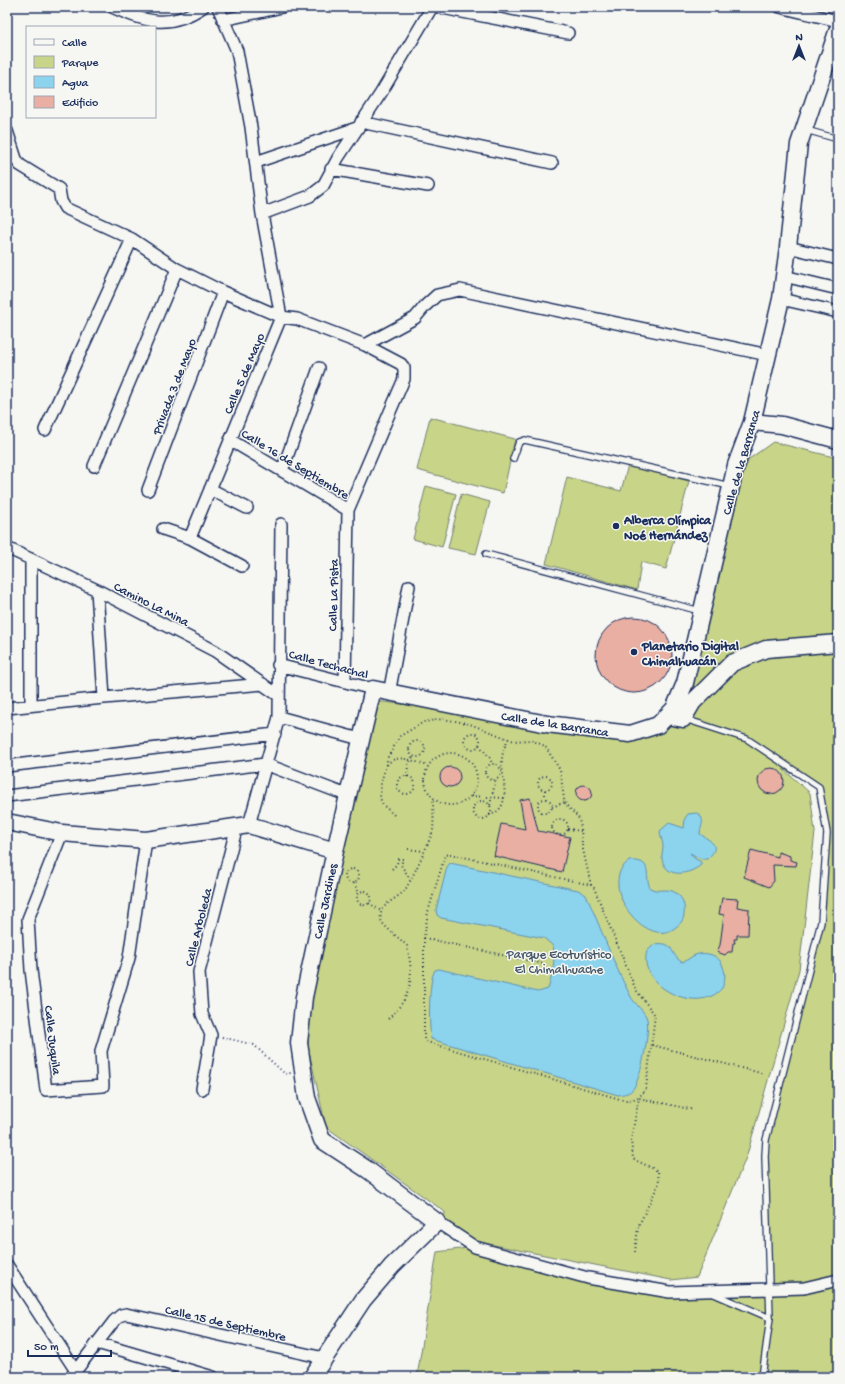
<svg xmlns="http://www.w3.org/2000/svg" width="845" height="1384" font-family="'Gochi Hand',sans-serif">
<rect width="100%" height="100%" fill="#f6f6f2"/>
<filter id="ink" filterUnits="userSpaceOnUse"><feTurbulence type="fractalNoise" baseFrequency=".025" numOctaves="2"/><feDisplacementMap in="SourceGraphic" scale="8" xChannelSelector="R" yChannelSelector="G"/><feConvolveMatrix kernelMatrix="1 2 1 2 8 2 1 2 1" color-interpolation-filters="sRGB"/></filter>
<g filter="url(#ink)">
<path fill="#c8d487" stroke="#728272" d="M430,417L515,439L503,493L417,470Z
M773,442L838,458V1377H417L437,1252L475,1247L670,1292L770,1289L766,1140L821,922L827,833L819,787L783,769L810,793L815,832L799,970L747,1155L697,1277L671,1280L443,1235L445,1212L326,1127L308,1047L309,1016L374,701L644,731L668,718L735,496L749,459Z
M628,465L689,481L666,569L641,562L637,590L546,564L567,477L621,491Z
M426,486L456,494L442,547L413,539Z
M461,494L490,502L476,554L448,548Z"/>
<path fill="#8cd3ee" stroke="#5f91b4" d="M697,813C707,820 700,826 700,834C711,841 722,846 707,859H701L690,853L694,858L701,862V865C689,875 666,879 662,859C661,855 663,851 663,847C663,841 660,837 660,831L669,823L684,828L685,818L688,814Z
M629,861C654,859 644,875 650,888C658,893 668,887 676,893C684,899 685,906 684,915C683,921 680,924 676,927C647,952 595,884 629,861Z
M450,863L578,890L586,895C601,928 613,963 630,995C634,1004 645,1011 647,1019C650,1031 641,1081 632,1090C628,1094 623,1094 618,1095L431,1039C429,1026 428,981 435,970L439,969L538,992L548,989C552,977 556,958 553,946L544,938L441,918L437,915L436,910L447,867Z
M655,944C676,941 669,955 682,962C687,961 690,957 695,955C706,951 720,955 723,967C726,974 725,982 722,988C700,1016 636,987 647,951Z"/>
<path fill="#e8afa2" stroke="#1b2f5e" d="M596 655a38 38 0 1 1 76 0a38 38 0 1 1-76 0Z
M440 777a10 10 0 1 1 20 0a10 10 0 1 1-20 0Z
M758 781a13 13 0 1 1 26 0a13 13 0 1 1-26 0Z
M576 793a8 8 0 1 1 16 0a8 8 0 1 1-16 0Z
M530,798L538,831L570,837L562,872L494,856L501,824L525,829L520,800Z
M751,850L778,857V852L790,856V860L797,862L796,866L773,865L774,881L769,887L744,877Z
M722,898L738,899L737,907L749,909L748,935H737V939H734L735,943H733L732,952H728L725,955L717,952L720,945L724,915L719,914Z"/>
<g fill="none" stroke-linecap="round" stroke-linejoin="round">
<defs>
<path id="lane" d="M806,130L838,139
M513,459L519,442L525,440L730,486
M486,554L700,611
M685,719L747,739L819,787L827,833L821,922L766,1140L765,1156L770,1318L762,1377
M712,1293L770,1318"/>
<path id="street" d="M112,7C147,23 170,29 203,7
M218,7L237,51L251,127L262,214L281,317
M437,7L568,33
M780,7L838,21
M223,20L282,7
M361,122L552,163
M7,131L16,159L20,165L59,189L61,201L65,208L132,239L177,269L223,292L281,317L297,319L365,345L401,364L404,368V379L348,510L345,681
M256,162L357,128
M331,169L428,186
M262,214L310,196L323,186L338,158L381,93L432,7
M788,247L838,259
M784,276L838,289
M781,299L838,312
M365,345L415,318L425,306L437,295L460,290L768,355
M45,430L132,239
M230,440L348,510
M94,466L177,269
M282,471L319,368
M210,489L247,508
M148,490L223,292
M163,529L190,538L242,566
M190,538L281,317
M7,548L97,590L215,651L278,695
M31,559V705
M97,590L104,698
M278,665L373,689
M389,694L409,586
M7,708L104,698L263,684
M279,717L360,739
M7,766L275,734
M7,796L265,764L349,796
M249,825L279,717L281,524
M62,833L28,919L31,970L46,1090L103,1086L101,1051L129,958L146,840
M202,1089L211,1035L202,1014L199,972L237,826
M437,1222L475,1247L588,1278L670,1292L804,1288L838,1280
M7,1265L76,1371
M97,1343L213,1377
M71,1377L114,1321L121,1315L126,1314L324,1358"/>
<path id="secondary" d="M752,422L782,425L838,440
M667,716L683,719L693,702L732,663L766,649L838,643
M7,822L62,833L146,840L249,825L335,851
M312,1377L363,1300L392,1266L437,1222L368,1170L322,1140L307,1098L299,1043L304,997L335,851L373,689L547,724L630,734L658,725L674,709L685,683L731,487L736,465L752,422L781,299L788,247L799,144L838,29"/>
</defs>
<use href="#lane" stroke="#1b2f5e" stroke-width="8"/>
<use href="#street" stroke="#1b2f5e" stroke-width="14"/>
<use href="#secondary" stroke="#1b2f5e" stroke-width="19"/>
<path stroke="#1b2f5e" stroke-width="2" stroke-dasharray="1 3" stroke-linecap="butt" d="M464 741a8 8 0 1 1 16 0a8 8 0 1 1-16 0Z
M409 749a8 8 0 1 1 16 0a8 8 0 1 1-16 0Z
M479,745L490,758L492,764
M425 779a26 26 0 1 1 52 0a26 26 0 1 1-52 0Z
M485 772a8 8 0 1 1 16 0a8 8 0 1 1-16 0Z
M387,765C396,752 416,762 428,766
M538 783a7 7 0 1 1 14 0a7 7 0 1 1-14 0Z
M397 785a9 9 0 1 1 18 0a9 9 0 1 1-18 0Z
M407,777L408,765L413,756
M545,790V798
M471,796L505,798
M538 806a7 7 0 1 1 14 0a7 7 0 1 1-14 0Z
M473 810a9 9 0 1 1 18 0a9 9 0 1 1-18 0Z
M490,805L496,779
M552,807L565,802
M394,815L383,805L380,798L381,783L388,757L400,736L424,722L442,719L467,723L514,741L531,740L545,746L560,770L564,799L566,805L578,817L581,827L582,845L591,885
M489,815C514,809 501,777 502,760C502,753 505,746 508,739
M552 827a8 8 0 1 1 16 0a8 8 0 1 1-16 0Z
M568,829L581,831
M408,849L423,851
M450,854L591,885L594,888L636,990L655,1015L646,1088C641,1098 634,1100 623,1100L427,1042L424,1038V938L428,912L444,859L446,855Z
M345 876a7 7 0 1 1 14 0a7 7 0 1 1-14 0Z
M392,869L397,864L398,859H403L401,865L410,879
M354,883L359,893
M357 898a7 7 0 1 1 14 0a7 7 0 1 1-14 0Z
M369,903L381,911
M424,938L544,964
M388,1019C413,996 414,977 407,946C401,939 383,927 381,920C378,904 396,900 404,891C409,886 432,836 433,830C434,820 433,809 433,799
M222,1037L254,1045L285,1074L291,1073
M652,1045L764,1074
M635,1252L638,1227L659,1183L658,1171L633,1159L631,1140L639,1098L694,1110"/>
<use href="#lane" stroke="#f6f6f2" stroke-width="5.5"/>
<use href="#street" stroke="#f6f6f2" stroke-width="11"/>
<use href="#secondary" stroke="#f6f6f2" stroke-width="16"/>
</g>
</g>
<g fill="#1b2f5e" stroke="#f6f6f2" stroke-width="1.5">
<circle cx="616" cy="526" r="4"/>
<circle cx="634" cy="652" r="4"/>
</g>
<g text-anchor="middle" stroke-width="3" stroke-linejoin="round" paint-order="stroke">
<g font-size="13" fill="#1b2f5e" stroke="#f6f6f2">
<text transform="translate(243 373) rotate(-67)" y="5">Calle 5 de Mayo</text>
<text transform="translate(173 386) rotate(-69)" y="5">Privada 3 de Mayo</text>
<text transform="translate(740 462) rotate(-74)" y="5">Calle de la Barranca</text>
<text transform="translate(296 463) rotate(31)" y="5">Calle 16 de Septiembre</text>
<text transform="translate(332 595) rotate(-89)" y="5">Calle La Pista</text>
<text transform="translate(152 603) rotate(27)" y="5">Camino La Mina</text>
<text transform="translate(329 663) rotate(15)" y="5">Calle Techachal</text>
<text transform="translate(555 723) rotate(9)" y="5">Calle de la Barranca</text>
<text transform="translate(324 901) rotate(-78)" y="5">Calle Jardines</text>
<text transform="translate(197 927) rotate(-76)" y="5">Calle Arboleda</text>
<text transform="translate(54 1040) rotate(83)" y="5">Calle Juquila</text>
<text transform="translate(226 1322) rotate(13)" y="5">Calle 15 de Septiembre</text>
</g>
<g font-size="13" font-weight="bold" fill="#1b2f5e" stroke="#f6f6f2" text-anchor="start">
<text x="624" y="524">Alberca Olímpica<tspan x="624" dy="15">Noé Hernández</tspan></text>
<text x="642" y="650">Planetario Digital<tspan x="642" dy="15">Chimalhuacán</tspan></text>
</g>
<g font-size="13" fill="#465868" stroke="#f6f6f2">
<text x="559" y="958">Parque Ecoturístico<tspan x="559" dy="15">El Chimalhuache</tspan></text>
</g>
</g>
<rect width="845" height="1384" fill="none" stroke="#f6f6f2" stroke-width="24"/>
<rect x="12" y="12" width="821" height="1360" fill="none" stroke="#1b2f5e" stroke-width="1.5" filter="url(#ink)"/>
<rect x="26" y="26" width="130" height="92" fill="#f6f6f2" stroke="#9ea6b7"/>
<rect x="34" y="39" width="20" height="6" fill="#f6f6f2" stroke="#9ea6b7"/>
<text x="62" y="46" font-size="12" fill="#1b2f5e">Calle</text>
<rect x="34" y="56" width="20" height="12" fill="#c8d487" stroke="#9ea6b7"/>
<text x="62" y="66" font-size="12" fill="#1b2f5e">Parque</text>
<rect x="34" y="76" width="20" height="12" fill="#8cd3ee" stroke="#9ea6b7"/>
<text x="62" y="86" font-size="12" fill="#1b2f5e">Agua</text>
<rect x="34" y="96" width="20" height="12" fill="#e8afa2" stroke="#9ea6b7"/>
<text x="62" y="106" font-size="12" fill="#1b2f5e">Edificio</text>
<g transform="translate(799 46)" stroke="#f6f6f2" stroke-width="3" paint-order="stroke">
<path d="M0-3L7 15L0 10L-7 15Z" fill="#1b2f5e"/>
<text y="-6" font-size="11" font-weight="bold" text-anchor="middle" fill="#1b2f5e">N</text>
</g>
<path d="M28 1350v6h83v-6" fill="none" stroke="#1b2f5e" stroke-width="2"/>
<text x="34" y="1350" font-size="12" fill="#1b2f5e" stroke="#f6f6f2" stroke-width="3" paint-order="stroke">50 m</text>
</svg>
